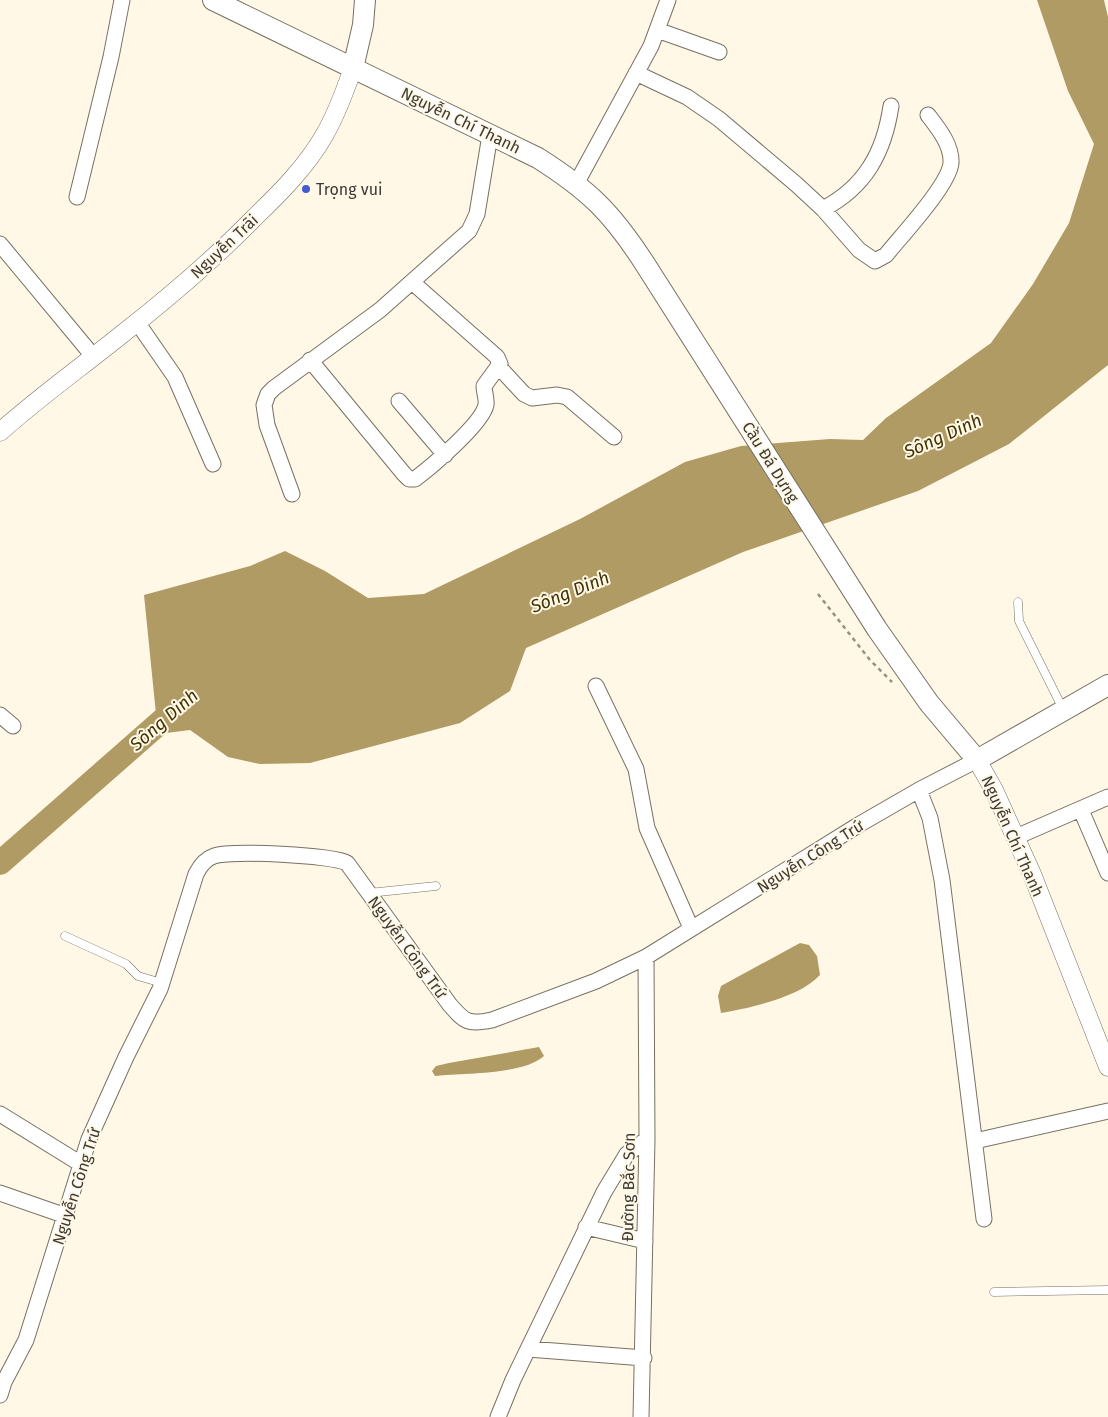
<svg xmlns="http://www.w3.org/2000/svg" width="1108" height="1417" font-family="'Fira Sans',sans-serif">
<rect width="100%" height="100%" fill="#fff8e7"/>
<path fill="#b09b64" d="M1037,0H1104L1108,17V365L1009,444L918,491L743,552L526,648L510,691L460,723L310,763L260,764L228,757L190,730L158,734L144,595L250,566L285,551L325,571L368,598L424,594L580,519L685,462L741,446L830,439L863,440L886,418L991,343L1033,284L1069,223L1094,144L1068,91Z
M800,943L809,945L817,956L820,975C800,997 751,1008 721,1013L718,996L721,986Z
M539,1047L544,1056C523,1075 464,1073 435,1076L432,1071L436,1066L449,1063Z"/>
<g fill="none" stroke-linecap="round" stroke-linejoin="round">
<path stroke="#b09b64" stroke-width="24" d="M0,863L181,704"/>
<defs>
<path id="service" d="M1018,602L1019,621L1063,709
M369,893L436,886
M65,936L126,964L138,976L162,983
M994,1292L1108,1290"/>
<path id="minor" d="M657,30L719,52
M636,73L687,97L719,119L796,184L823,209L859,250L875,261L886,255C902,235 949,185 951,163C952,145 938,128 928,115
M576,184L651,46L668,0
M77,197L111,57L122,0
M823,209C865,187 884,153 891,106
M0,244L93,356
M137,322L175,377L213,464
M310,360L404,474L409,479H415C431,467 482,424 486,405C487,399 484,392 484,386L500,364L497,357L412,282
M499,367L524,394L532,398L557,395L567,397L614,437
M399,401L445,455
M292,494L267,425L264,405L268,394L274,388L380,310L469,231L477,214L490,135
M596,686L636,769L647,828L691,928
M0,715L13,726
M919,790L930,818L942,880L984,1219
M1081,810L1108,873
M1016,837L1108,797
M0,1114L81,1164
M975,1141L1108,1111
M0,1193L66,1216
M586,1227L645,1241
M528,1349L644,1358
M0,1395L4,1382L26,1340L89,1139L126,1057L160,989L196,874C200,866 205,859 214,856C231,850 332,855 347,863L450,1005C465,1022 468,1025 492,1020L596,981L646,957L860,824L919,790L977,760
M498,1417L513,1380L604,1192L627,1154L647,1139
M641,1417L647,1139L646,957"/>
<path id="tertiary" d="M0,432C39,397 80,368 121,335C167,299 213,260 254,218C280,193 307,166 325,134C337,113 345,91 353,68
M977,760L994,790L1032,874L1108,1067"/>
<path id="secondary" d="M213,0L538,158C590,191 612,213 645,264L877,629L929,703L977,760L1108,685
M353,68L363,25L365,0"/>
</defs>
<use href="#service" stroke="#777162" stroke-width="9"/>
<use href="#minor" stroke="#777162" stroke-width="17"/>
<use href="#tertiary" stroke="#777162" stroke-width="19"/>
<use href="#secondary" stroke="#777162" stroke-width="22"/>
<path stroke="#969186" stroke-width="2.5" stroke-dasharray="4 4" stroke-linecap="butt" d="M818,594L870,660L892,682"/>
<use href="#service" stroke="#fff" stroke-width="8"/>
<use href="#minor" stroke="#fff" stroke-width="15"/>
<use href="#tertiary" stroke="#fff" stroke-width="18"/>
<use href="#secondary" stroke="#fff" stroke-width="20"/>
</g>
<circle fill="#425bcf" stroke="#fff8e7" stroke-width="2" cx="306" cy="189" r="5"/>
<g text-anchor="middle" stroke-width="4" stroke-linejoin="round" paint-order="stroke">
<g font-size="16" fill="#3c3933" stroke="#fff8e7">
<text transform="translate(461 120) rotate(26)" y="6">Nguyễn Chí Thanh</text>
<text transform="translate(224 246) rotate(-43)" y="6">Nguyễn Trãi</text>
<text transform="translate(771 462) rotate(58)" y="6">Cầu Đá Dựng</text>
<text transform="translate(1013 836) rotate(66)" y="6">Nguyễn Chí Thanh</text>
<text transform="translate(810 856) rotate(-32)" y="6">Nguyễn Công Trứ</text>
<text transform="translate(408 947) rotate(54)" y="6">Nguyễn Công Trứ</text>
<text transform="translate(76 1186) rotate(-72)" y="6">Nguyễn Công Trứ</text>
<text transform="translate(628 1187) rotate(-89)" y="6">Đường Bắc Sơn</text>
</g>
<g font-size="16" fill="#3c3933" stroke="#fff8e7" text-anchor="start">
<text x="316" y="195">Trọng vui</text>
</g>
<g font-size="18" font-style="italic" fill="#413202" stroke="#fff8e7">
<text transform="translate(943 436) rotate(-24)" y="6">Sông Dinh</text>
<text transform="translate(570 592) rotate(-22)" y="6">Sông Dinh</text>
<text transform="translate(164 720) rotate(-41)" y="6">Sông Dinh</text>
</g>
</g>
</svg>
